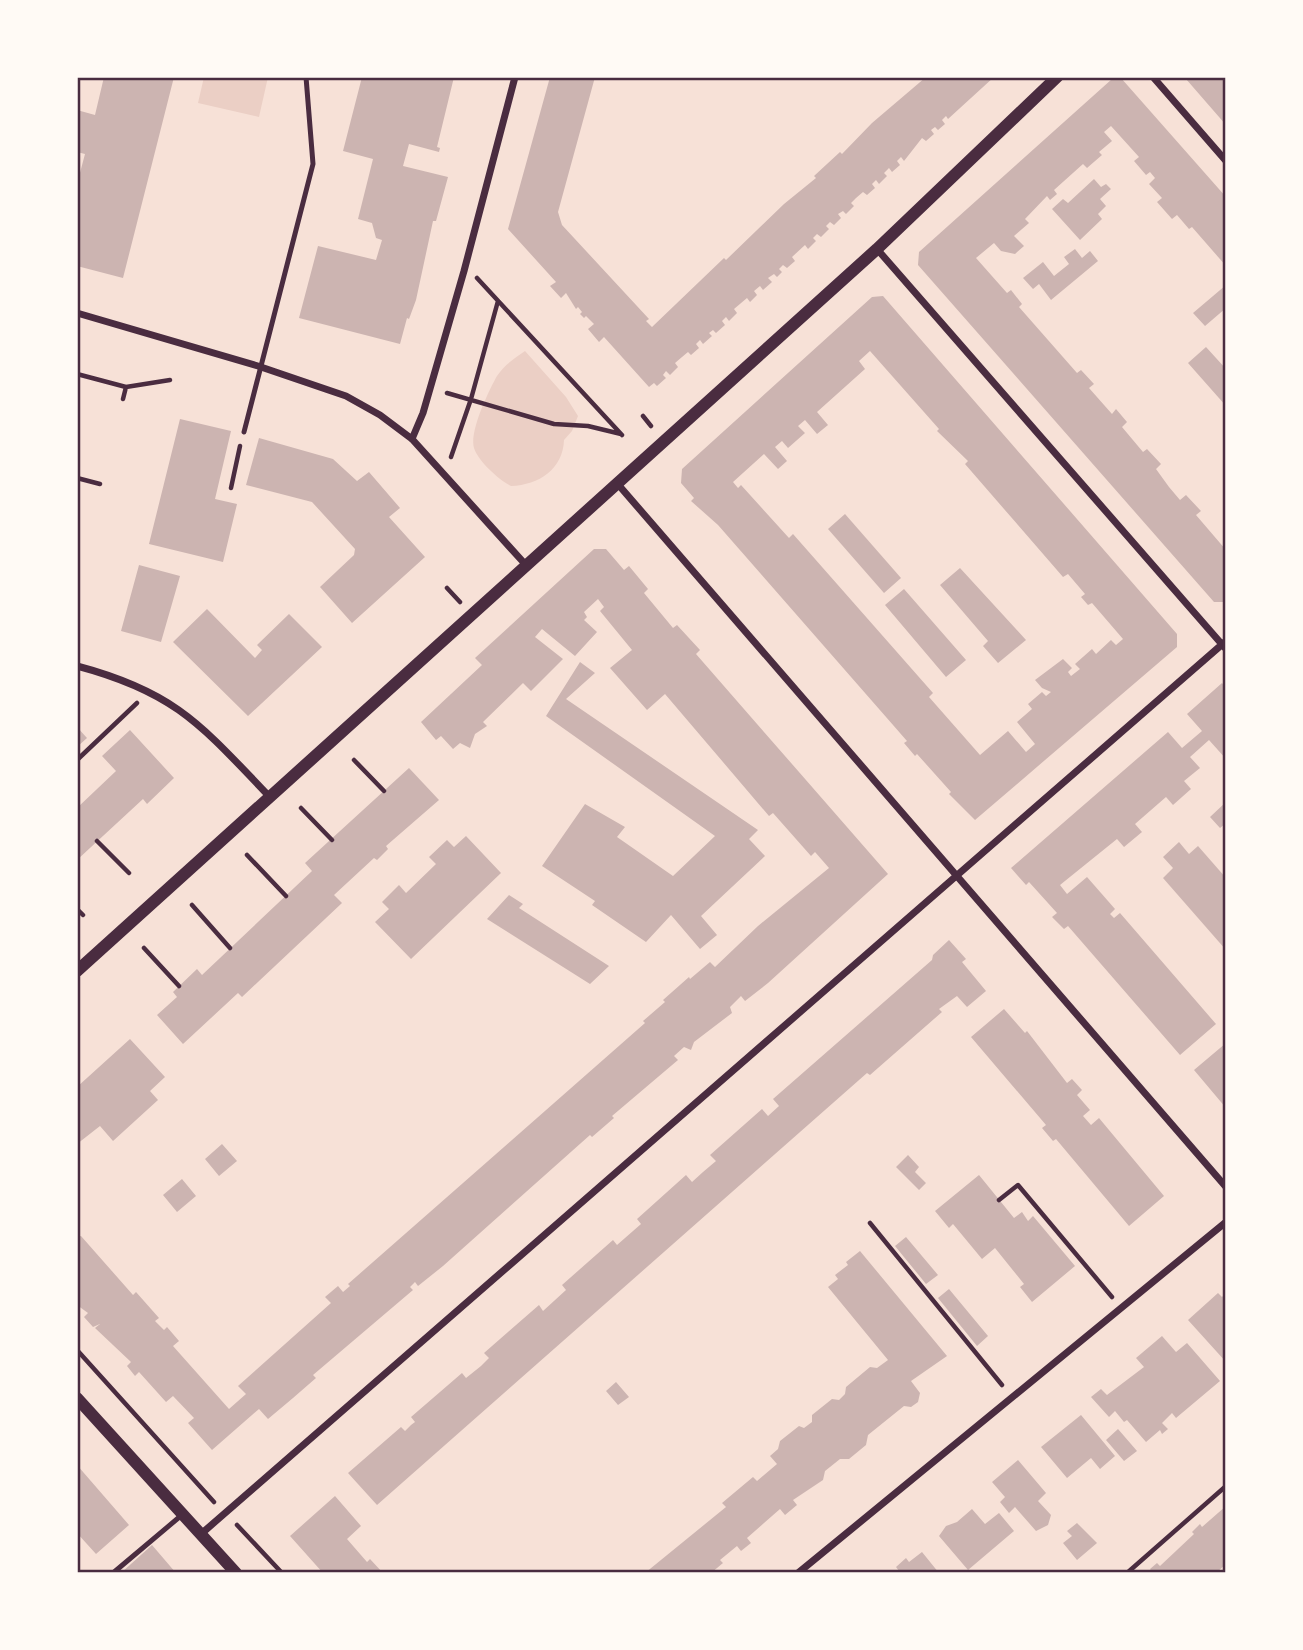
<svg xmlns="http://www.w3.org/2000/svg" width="1303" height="1650" font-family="Helvetica,sans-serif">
<rect width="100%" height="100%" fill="#f7e1d7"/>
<path fill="#ebcfc5" d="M204,77H268L259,117L198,103Z
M525,351L566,397L578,416L572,431L564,440C563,469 539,485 511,486C499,480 478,461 474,448C469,432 489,390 497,376C504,365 515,358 525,351Z"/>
<path fill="#ccb4b1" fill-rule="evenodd" d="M104,77H174L123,278L77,266V184L85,154L77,152V110L95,115Z
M362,77H454L437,147L440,148L439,152L409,144L403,166L448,177L436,221H433L416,300L409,319L407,318L400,344L299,318L318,246L376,260L382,240L376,238L372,223L358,219L373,159L343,151Z
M550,77H595L558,212L562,225L649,319L646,321L652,327L724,258L726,260L784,204L816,178L814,176L840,152L842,154L872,123L926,77H994L948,119L946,116L942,120L945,124L938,130L935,127L931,130L934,134L926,141L922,138L904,161L901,157L897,161L900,165L892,172L889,168L884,173L887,176L879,184L876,180L872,184L875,188L867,195L863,192L856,198L851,203L854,206L846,214L843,211L838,214L841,218L834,225L830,222L826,226L829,229L821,237L817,234L813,238L816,241L808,249L805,245L792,257L795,261L787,268L783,265L779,269L782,272L777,277L774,274L768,278L772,282L763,290L760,286L754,291L757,295L750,302L747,298L734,309L737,313L729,321L726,317L722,321L725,325L716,333L713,330L709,333L712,336L703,344L700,340L696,344L699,348L691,355L688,352L682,357L675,363L678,367L670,375L666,371L663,375L666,378L657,386L654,383L649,387L604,337L599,342L588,329L594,324L586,316L584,318L580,314L582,312L578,307L576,309L566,293L561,298L550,286L556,282L508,229Z
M1188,77H1226V125L1186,79Z
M1121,78L1226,197V266L1192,227L1189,229L1177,215L1172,219L1157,202L1162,198L1149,184L1155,178L1150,172L1146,175L1134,161L1139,157L1111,126L1104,132L1112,141L1099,152L1102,155L1087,168L1083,164L1054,190L1057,194L1050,200L1047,196L1025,219L1029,223L1014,236L1024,246L1015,254L1001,251L994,243L976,258L1007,293L1011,290L1022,304L1019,307L1077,373L1081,370L1094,384L1089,388L1112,414L1116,409L1127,422L1122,427L1143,452L1147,449L1161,464L1156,469L1169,487L1180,500L1186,495L1201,511L1196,515L1226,550V602H1214L918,265L919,252L1112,79Z
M1094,179L1101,187L1106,184L1111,189L1100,199L1106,206L1098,214L1102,219L1080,240L1052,209L1063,199L1068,203Z
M1075,249L1082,258L1090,251L1098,261L1051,300L1039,284L1033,289L1023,278L1043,262L1054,276L1069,264L1064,257Z
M1226,285V308L1205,326L1193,313Z
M883,296L1177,634V647L975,820L949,794L951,792L917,754L915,756L904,743L907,741L718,525L691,501L694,498L681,483L682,469L872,297ZM870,351L939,429L937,431L968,461L965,464L1063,577L1068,574L1085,594L1081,597L1088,605L1092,603L1123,639L1116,645L1111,640L1096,654L1092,649L1075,664L1080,669L1071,676L1068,672L1072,668L1063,659L1035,680L1042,688L1051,692L1046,696L1042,692L1028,704L1032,709L1017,722L1035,744L1026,752L1008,731L980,755L929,697L933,693L793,534L789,538L741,485L738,488L733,482L764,454L778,469L787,461L775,447L782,441L788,448L805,433L798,426L805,420L817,434L828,425L817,412L865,369L859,361Z
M1206,347L1226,369V406L1188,363Z
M180,419L231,431L215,499L237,504L223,562L149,544Z
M259,438L333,459L357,481L369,472L400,508L389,517L425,557L352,623L320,587L354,555L355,549L312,502L246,485Z
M845,514L901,578L884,593L828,529Z
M594,549H606L624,570L629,566L648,589L644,593L673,628L677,625L700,650L696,654L888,874L768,983L745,1001L741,996L730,1007L732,1013L694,1042L691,1050L684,1047L674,1056L678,1060L612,1116L614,1118L592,1137L590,1135L443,1266L418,1286L415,1282L410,1287L413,1290L313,1375L316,1378L293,1398L268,1419L259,1409L212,1450L188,1423L194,1418L173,1396L166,1402L139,1372L135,1376L127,1366L131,1362L95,1328L100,1324L93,1327L84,1317L88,1313L77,1305V1237L81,1236L133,1295L136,1292L159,1318L155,1321L164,1330L167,1327L179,1341L173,1346L229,1409L246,1394L238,1386L331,1303L325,1297L338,1286L343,1292L350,1286L348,1284L645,1023L643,1021L665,1002L663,1000L689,977L690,979L710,962L715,967L758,926L829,868L815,852L811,856L773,813L769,816L665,694L647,710L610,668L632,650L600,611L604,607L598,599L584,612L587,617L584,620L597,632L575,656L542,629L535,637L563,659L531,691L523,683L483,722L487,726L475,734L470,748L460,743L453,749L441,736L436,740L421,722L482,665L475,658Z
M139,565L180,576L161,642L121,631Z
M960,568L1026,640L998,663L983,646L988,641L940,585Z
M904,589L966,660L946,677L885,605Z
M207,609L255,658L262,650L257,645L289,614L322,647L248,716L173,642Z
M580,662L595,673L566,699L758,830L749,839L765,856L701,916L717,935L700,949L671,915L646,942L592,905L595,901L542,866L585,804L625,827L617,837L673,876L715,836L546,716Z
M1222,683L1226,688V759L1209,740L1190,757L1200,768L1184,781L1191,789L1173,805L1166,797L1135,824L1142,832L1124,847L1117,839L1060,885L1067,894L1087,877L1115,909L1110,914L1114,918L1120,913L1216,1024L1180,1055L1068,926L1064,929L1052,917L1057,913L1029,882L1026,885L1011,868L1168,732L1182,748L1202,731L1187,714Z
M77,727L87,738L77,747Z
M130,730L174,778L147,804L143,799L77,860V808L116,771L102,756Z
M409,768L439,800L386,846L388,849L377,860L374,858L334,895L342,903L242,997L238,993L183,1044L157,1015L177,997L173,992L197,969L202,975L312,871L305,863Z
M1226,802V823L1220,828L1210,817Z
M466,836L501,873L411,959L375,922L389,909L382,902L399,885L406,893L436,864L429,857L447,840L454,847Z
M1179,842L1189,854L1198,846L1226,878V950L1163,878L1173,868L1163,857Z
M509,895L523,904L519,908L609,966L590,984L487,919Z
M949,940L966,959L962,962L986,991L967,1007L957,996L939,1009L942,1012L870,1075L867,1073L377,1505L348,1473L401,1427L405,1431L411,1425L415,1422L411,1417L462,1373L466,1378L481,1366L489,1358L484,1353L539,1305L543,1311L566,1290L562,1285L613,1240L617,1245L641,1224L637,1219L686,1175L692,1182L703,1172L716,1161L710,1155L762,1109L768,1116L779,1106L773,1099L932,960L933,955Z
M1004,1009L1025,1033L1027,1031L1067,1083L1072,1079L1082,1090L1077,1095L1090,1110L1083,1116L1091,1125L1099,1118L1164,1196L1129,1226L1056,1139L1053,1141L1042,1128L1046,1125L971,1037Z
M130,1039L165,1077L150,1091L158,1100L113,1141L100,1126L77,1144V1087Z
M1226,1043V1108L1194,1070Z
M222,1144L237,1161L219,1176L205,1159Z
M908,1155L919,1167L915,1172L926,1183L919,1190L896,1167Z
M979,1175L1014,1218L1022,1212L1028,1221L1033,1216L1075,1266L1032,1302L1020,1287L1024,1284L995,1248L982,1259L953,1224L949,1228L935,1211Z
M182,1179L196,1196L177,1212L163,1195Z
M906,1237L938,1275L926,1284L895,1246Z
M860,1251L947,1356L911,1381L920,1393L918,1402L911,1407L904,1406L868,1435L866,1445L849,1459H840L825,1471L823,1480L793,1500L797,1505L785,1515L780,1509L747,1538L751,1543L741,1551L737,1546L720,1560L723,1563L711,1573H645L726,1507L722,1503L753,1477L757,1481L777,1464L770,1456L778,1449L780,1441L799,1426L804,1428L812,1422V1415L832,1399L839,1400L845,1394L846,1387L870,1367L877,1368L888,1360L828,1287L838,1279L835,1275L848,1265L846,1262Z
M949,1289L988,1336L977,1346L938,1298Z
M1218,1293L1222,1297L1226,1293V1362L1188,1320Z
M1162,1336L1176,1352L1187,1343L1220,1381L1176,1418L1172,1413L1162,1423L1168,1429L1162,1434L1160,1430L1146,1442L1127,1420L1124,1422L1115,1411L1109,1417L1091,1397L1101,1389L1107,1395L1144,1367L1136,1358Z
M616,1382L629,1397L618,1405L606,1391Z
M1081,1415L1115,1456L1100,1469L1091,1458L1067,1478L1041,1447Z
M1118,1429L1137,1451L1124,1461L1106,1440Z
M1018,1460L1046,1493L1038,1501L1051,1515L1048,1525L1036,1531L1015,1507L1009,1513L1000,1502L1005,1497L992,1482Z
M77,1465L129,1525L96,1554L77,1533Z
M335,1496L361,1526L347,1539L367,1562L370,1559L383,1573H323L290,1536Z
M1226,1506V1564L1216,1573H1153L1150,1569L1157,1563L1160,1566L1194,1534L1192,1532L1200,1524L1202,1527Z
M972,1509L985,1524L999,1513L1014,1531L968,1570L939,1536L946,1526L957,1522Z
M1077,1523L1097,1543L1077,1560L1063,1543L1072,1536L1067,1531Z
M152,1545L176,1573H121Z
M922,1552L939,1573H896L899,1571L896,1567L906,1558L909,1562Z"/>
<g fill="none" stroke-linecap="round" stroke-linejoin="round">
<path stroke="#4a2c40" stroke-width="4.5" d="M477,278L622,435
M77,374L126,387L123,399
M126,387L170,380
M447,393L554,424L588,426L621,434
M643,416L651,426
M451,457L471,399L498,301
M77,478L100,484
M231,488L240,446
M447,588L460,602
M77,760L137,703
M354,760L384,791
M301,808L332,840
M97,841L129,873
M247,855L286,896
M192,905L230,948
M77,909L83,915
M144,948L179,986
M999,1200L1018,1185L1112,1297
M870,1223L1002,1385
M77,1350L214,1502
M237,1525L282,1573
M1127,1573L1226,1486"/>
<path stroke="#4a2c40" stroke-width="5" d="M244,432L313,164L306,77
M113,1573L183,1514"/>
<path stroke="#4a2c40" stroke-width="7" d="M1153,77L1226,161
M877,249L1226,649
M77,313L258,366L346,396L380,415L412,439L525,564
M412,439L423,413L464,271L515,77
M616,482L1226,1187
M77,666C175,692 201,725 268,795
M201,1534L1226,641
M798,1573L1226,1222"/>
<path stroke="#4a2c40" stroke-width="12" d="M77,971L877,249L1057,77
M77,1398L236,1573"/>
</g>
<rect width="1303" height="1650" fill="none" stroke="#fffaf5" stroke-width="158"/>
<rect x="79" y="79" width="1145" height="1492" fill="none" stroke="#4a2c40" stroke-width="2.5"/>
</svg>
